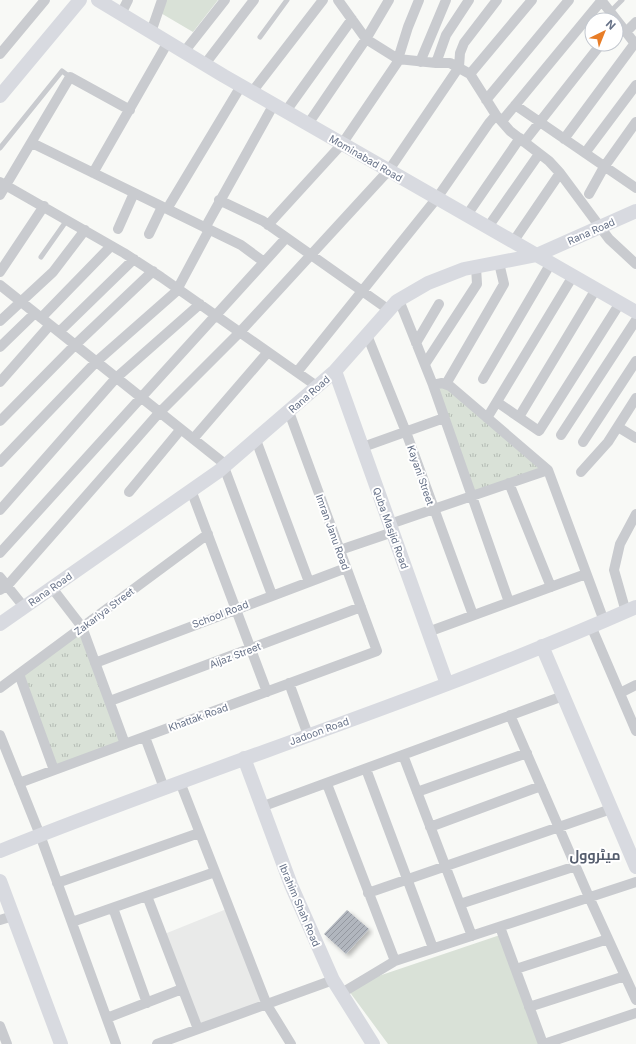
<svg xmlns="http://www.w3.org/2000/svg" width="636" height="1044" font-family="Inter,Cairo,sans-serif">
<defs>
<pattern id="park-tufts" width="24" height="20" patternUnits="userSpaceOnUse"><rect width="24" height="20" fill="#d9e1d7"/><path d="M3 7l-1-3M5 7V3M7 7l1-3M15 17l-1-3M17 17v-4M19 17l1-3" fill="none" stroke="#b4bbb4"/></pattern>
<pattern id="building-hatch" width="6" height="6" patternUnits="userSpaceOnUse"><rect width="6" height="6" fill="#b1b6be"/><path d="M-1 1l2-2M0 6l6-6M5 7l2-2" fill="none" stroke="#9498a0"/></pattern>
<filter id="shadow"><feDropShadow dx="3" dy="3" stdDeviation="2" flood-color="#0004"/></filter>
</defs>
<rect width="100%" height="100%" fill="#f8f9f6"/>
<path fill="#e9eae9" d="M229,908L267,1005L198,1029L162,935Z"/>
<path fill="#d9e1d7" d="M163,0H218L193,32L159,12Z
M503,934L540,1044H388L346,987Z"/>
<path fill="url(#park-tufts)" d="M442,383L548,470L473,496L433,385Z
M79,630L125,744L54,770L19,674Z"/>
<path fill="url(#building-hatch)" filter="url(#shadow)" d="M347,910L369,929L346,954L324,934Z"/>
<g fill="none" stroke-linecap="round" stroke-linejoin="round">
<path stroke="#c9cbcf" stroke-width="5" d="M611,11L622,0
M260,37L287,0
M0,148L62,71L70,77
M41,257L67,220"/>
<path stroke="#c9cbcf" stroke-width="10" d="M338,0L366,39L398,59L436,63H450L470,74L496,115L510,131L549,161L560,173L609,239L636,264
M601,0L636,45
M121,14L128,0
M151,32L162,0
M626,32L636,22
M184,52L225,0
M0,54L45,0
M398,59L408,27L419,0
M420,62L446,0
M436,63L446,35L469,0
M205,64L254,0
M470,74L532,0
M252,92L323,0
M486,100L569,0
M515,105L636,188
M286,111L352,19
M502,121L602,0
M308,124L366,39L389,0
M564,139L635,43
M524,142L601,44
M32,143L241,245L264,262
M585,153L636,85
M93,173L168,42
M0,182L124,253L161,277L318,387
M589,194L604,167L636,122
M0,195L70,77L130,110
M219,200L263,221L389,310
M167,209L241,86
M467,215L520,138
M268,225L342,144L399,60
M488,227L539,154
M205,228L274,104
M118,229L134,193
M149,234L162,207
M513,242L560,173
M0,272L44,206
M0,285L226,465
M178,288L209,230
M399,300L433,385L509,602
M41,318L111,246
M0,321L53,272L85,230
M59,332L134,259
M367,335L406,432L473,615
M416,343L439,304
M0,347L35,313
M425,364L477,284L476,267
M297,372L437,198L489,123L496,115
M483,379L551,263
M0,382L50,325
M446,384L504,284L499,263
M433,385L442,383L450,386L548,470L604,621
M497,402L539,431L620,303
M519,417L596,289
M487,418L573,276
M0,421L75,345L153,271
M618,427L636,438
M561,435L636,320
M193,439L268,352
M256,440L309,582
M583,442L636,361
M363,447L444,418
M0,462L96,362L179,289
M224,467L272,595
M581,472L608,442L636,398
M509,483L551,587
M191,490L267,692
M129,492L181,429
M0,510L116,378L200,304
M390,524L548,470
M340,550L393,532
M0,553L286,238
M0,577L24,607
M52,588L82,627L125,744
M0,590L7,586L158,414L240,332L389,170L459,67L460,53L464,43L497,0
M626,612L614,570L620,544L636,514
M591,626L636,731
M428,632L586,574
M95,663L346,568
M19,674L54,770
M289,683L308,735
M0,688L208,534
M620,693L636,685
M110,701L361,607
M510,715L589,897L636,1000
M0,735L40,835L116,1044
M145,737L164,788
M403,755L472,936
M366,769L433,948
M180,782L267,1005L291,1044
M19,783L377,651L289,412
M327,784L395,961
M417,792L527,753
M261,807L563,696
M430,827L541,786
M57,883L199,833
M368,893L611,809
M147,896L198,1029
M460,904L576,866
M113,908L147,1003
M0,920L13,916
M72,922L215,872
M500,927L543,1044
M516,969L608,939
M340,994L395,961L636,882
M529,1007L625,976
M107,1018L182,989
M0,1026L7,1044
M157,1044L333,980
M544,1044L636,1013"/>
<path stroke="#d8dae0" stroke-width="14" d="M98,0L224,76L636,312
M0,96L80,0
M335,371L447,684
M0,624L219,471L335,371L397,301L428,283L464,269L537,255L636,211
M542,646L636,867
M244,758L291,885L333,980L373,1044
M0,851C211,766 428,699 636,607
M0,881L61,1044"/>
</g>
<g text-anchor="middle" stroke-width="4" stroke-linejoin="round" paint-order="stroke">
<g font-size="10" fill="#677288" stroke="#fff">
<text transform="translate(366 158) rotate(30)" y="4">Mominabad Road</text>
<text transform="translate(591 231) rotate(-24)" y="4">Rana Road</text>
<text transform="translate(309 394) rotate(-41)" y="4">Rana Road</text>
<text transform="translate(421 475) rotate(71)" y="4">Kayani Street</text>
<text transform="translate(391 528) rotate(70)" y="4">Quba Masjid Road</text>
<text transform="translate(333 532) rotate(70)" y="4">Imran Janu Road</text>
<text transform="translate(50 589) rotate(-35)" y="4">Rana Road</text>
<text transform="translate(104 611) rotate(-37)" y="4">Zakariya Street</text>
<text transform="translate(220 614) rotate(-21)" y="4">School Road</text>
<text transform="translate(235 655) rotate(-21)" y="4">Aijaz Street</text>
<text transform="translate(198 717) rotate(-20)" y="4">Khattak Road</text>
<text transform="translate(319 731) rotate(-20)" y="4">Jadoon Road</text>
<text transform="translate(300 905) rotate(67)" y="4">Ibrahim Shah Road</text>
</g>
<g font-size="14" font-weight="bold" fill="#555d6d" stroke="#fff">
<text x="595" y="860">میٹروول</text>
</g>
</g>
<g transform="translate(604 32) rotate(43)"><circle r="19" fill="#ffffff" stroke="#c2c7cf"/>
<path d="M0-3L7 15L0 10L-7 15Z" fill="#e87d27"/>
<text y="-6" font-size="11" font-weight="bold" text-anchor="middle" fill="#677288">N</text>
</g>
</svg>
